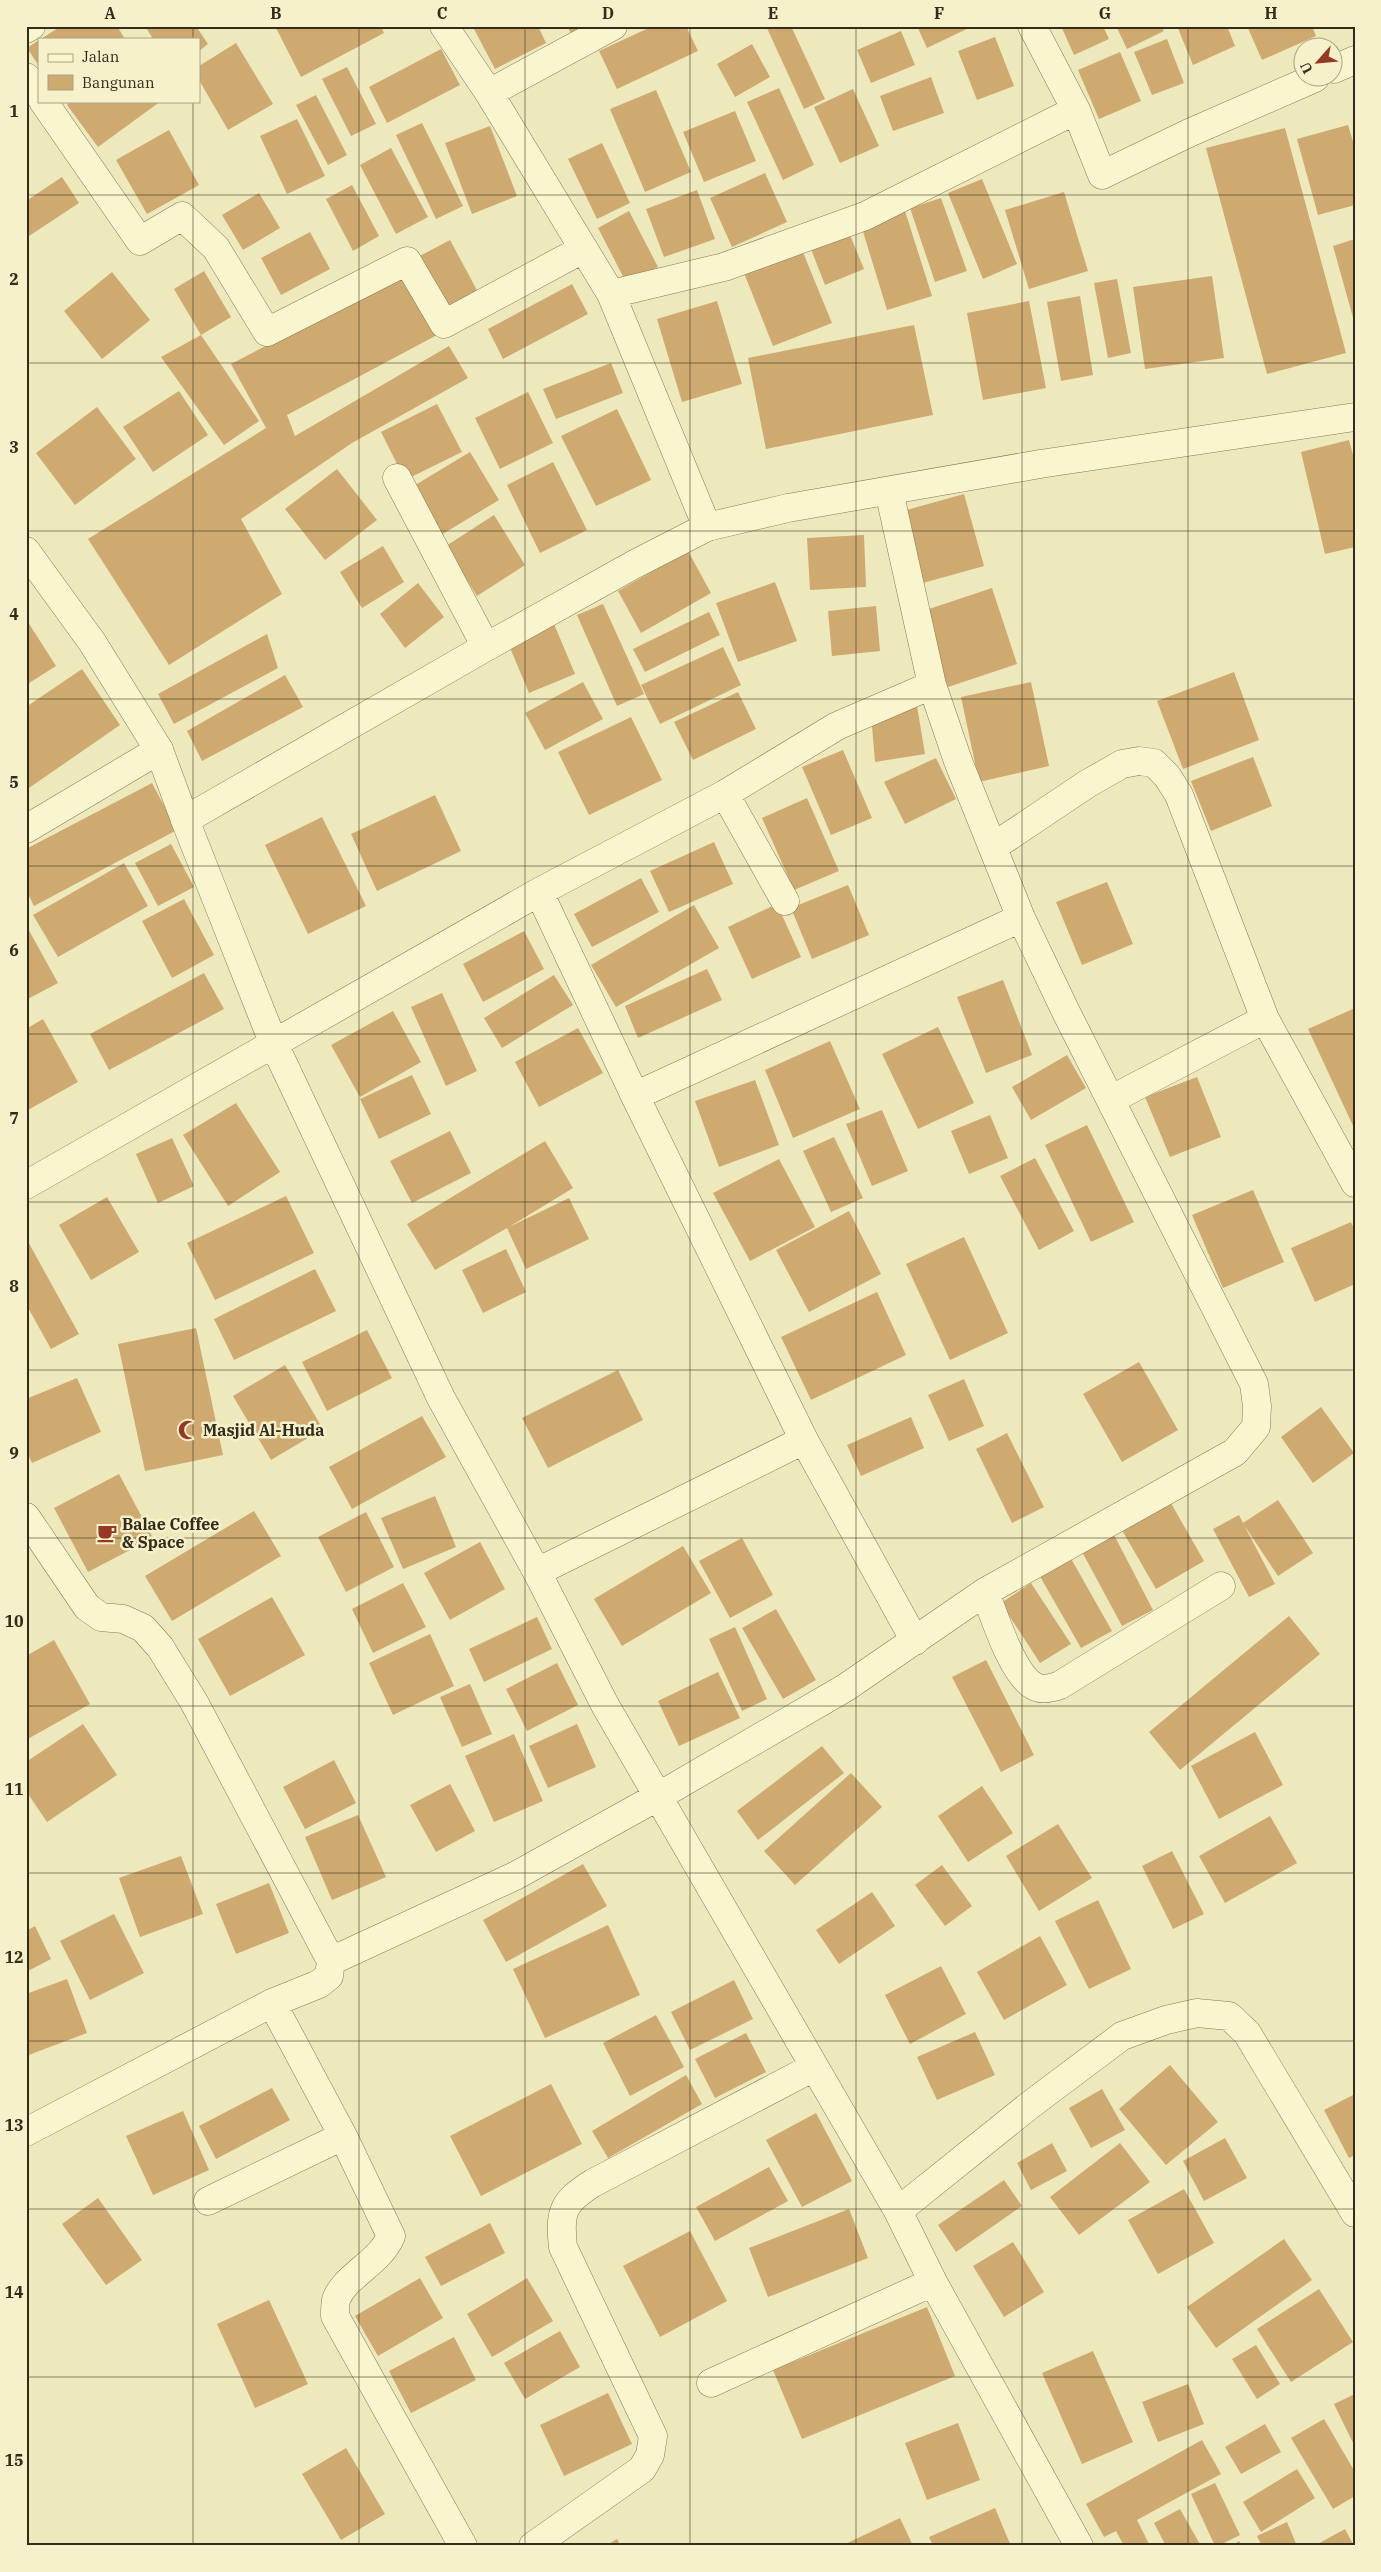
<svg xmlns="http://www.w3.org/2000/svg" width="1381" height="2572" font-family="'IBM Plex Serif',serif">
<rect width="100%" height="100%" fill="#eee9bc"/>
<path fill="#cea970" d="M61,26H117L125,39H41Z
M145,26H196L208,44L199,51V39H153Z
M275,26H381L384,33L301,77Z
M479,26H538L546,43L495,69L474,29Z
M567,26H588L572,35Z
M653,26H686L698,51L617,89L599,51Z
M766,26H791L825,99L804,109Z
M917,26H973L927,48Z
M1061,26H1103L1109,39L1074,55Z
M1116,26H1161L1164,31L1127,49Z
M1177,26H1227L1235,46L1193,65Z
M1247,26H1312L1316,36L1262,60Z
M901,31L915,65L871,83L857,50Z
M995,37L1014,86L977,100L958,51Z
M1167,39L1184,83L1152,95L1134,52Z
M39,40V66L27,48Z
M236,43L273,104L228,130L199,80V66Z
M752,44L770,77L735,97L717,64Z
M441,49L460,85L387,123L369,87Z
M1120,52L1141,101L1099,119L1078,70Z
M347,67L376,124L351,136L322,79Z
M931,77L944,113L893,131L880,96Z
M779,88L814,165L783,180L747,102Z
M853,89L879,146L840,163L814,107Z
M656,90L691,172L645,192L610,109Z
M316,95L347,155L328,165L296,105Z
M71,101H161L98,147L67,105Z
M735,111L756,161L704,182L683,132Z
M297,119L325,176L287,194L260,136Z
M422,123L463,206L436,219L396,135Z
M1348,125L1355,148V205L1318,215L1297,139Z
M490,126L517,196L472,214L445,143Z
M1285,128L1346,353L1267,374L1206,148Z
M169,130L199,185L147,214L116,160Z
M602,143L630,203L597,219L568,159Z
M391,148L428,217L396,234L360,165Z
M765,173L787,222L732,247L710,198Z
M62,177L79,203L26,238V201Z
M982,179L1017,264L983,279L948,193Z
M352,185L379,236L353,251L326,199Z
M697,190L715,239L664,257L646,209Z
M1064,192L1088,271L1029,289L1005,210Z
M259,193L280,228L243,250L222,215Z
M941,198L967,271L935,282L910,208Z
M629,211L658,267L627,284L598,228Z
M905,211L932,296L887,310L861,225Z
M847,228L864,269L825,285L809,244Z
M310,232L330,269L281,295L261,258Z
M1355,239V321H1354L1333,246Z
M450,240L479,294L446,311L418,257Z
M802,250L832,323L773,346L744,273Z
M204,271L231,317L201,335L174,289Z
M112,272L150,320L102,359L64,311Z
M408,272L437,335L287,415L295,436L449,346L468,378L352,443L241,519L282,594L169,665L88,539L266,428L231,364Z
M1212,276L1224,358L1145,369L1133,287Z
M1117,279L1131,353L1108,358L1094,283Z
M572,284L588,314L503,359L488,329Z
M1080,296L1093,375L1061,381L1047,302Z
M717,301L742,384L682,402L657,319Z
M1029,301L1046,388L983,400L967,313Z
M914,325L933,415L766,449L748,358Z
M201,335L259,421L224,445L161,357Z
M611,363L623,393L556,419L543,389Z
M179,391L208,435L153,472L123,427Z
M528,392L553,443L500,469L475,418Z
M437,404L462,452L405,480L381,432Z
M97,407L136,459L75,505L36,453Z
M617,409L651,480L596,506L561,436Z
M1349,440L1355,462V547L1325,554L1301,452Z
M470,452L499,500L441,535L412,487Z
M553,462L587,530L540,553L507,485Z
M337,469L377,520L325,560L285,509Z
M964,494L984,566L923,583L903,511Z
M494,515L525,565L477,596L446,546Z
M864,535L866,587L810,590L807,538Z
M383,546L404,582L362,608L340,572Z
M688,551L711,593L641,633L618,591Z
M775,582L797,641L738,662L716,603Z
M418,583L444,617L405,648L380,614Z
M992,588L1017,664L948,687L923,611Z
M603,604L644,694L617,706L577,615Z
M876,606L880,651L832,656L828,611Z
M709,612L720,635L645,672L633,649Z
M26,619L56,666L26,685Z
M554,624L575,674L529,693L508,643Z
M267,634L278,668L174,724L158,694Z
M723,647L741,685L660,724L641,685Z
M82,669L120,725L26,790V707Z
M1234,672L1259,740L1183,769L1157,701Z
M285,675L303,707L202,761L187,731Z
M583,682L603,719L545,750L525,713Z
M1031,682L1049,766L979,782L961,697Z
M738,692L756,729L693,760L674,722Z
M917,706L925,754L875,762L872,726Z
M631,717L662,780L589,815L558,752Z
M843,750L872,818L831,835L802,767Z
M1253,757L1272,806L1211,831L1191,781Z
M936,758L956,799L905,824L884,782Z
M152,783L177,830L34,906L26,890V849Z
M435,795L461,851L377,891L351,834Z
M807,798L839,871L794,890L762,818Z
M322,817L366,906L308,934L265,845Z
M714,842L733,884L669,912L650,871Z
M171,844L194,887L158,906L135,863Z
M124,863L148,906L58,957L33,915Z
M641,878L659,912L592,947L574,914Z
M1107,882L1133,944L1082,965L1056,902Z
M848,885L869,935L812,959L791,908Z
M184,899L214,955L172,978L142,921Z
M777,904L801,957L752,979L728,927Z
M694,905L719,948L616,1007L591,965Z
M26,925L58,983L26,1000Z
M524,931L544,969L483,1002L463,964Z
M707,969L722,1000L638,1038L625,1006Z
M204,973L224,1009L109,1070L90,1034Z
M554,975L573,1005L502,1048L484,1018Z
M1003,980L1032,1055L986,1073L957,997Z
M442,993L477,1071L446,1086L411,1007Z
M1355,1008V1130L1308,1029Z
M393,1011L421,1062L360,1097L331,1045Z
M43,1019L78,1082L26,1111V1029Z
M938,1027L974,1103L918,1129L882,1054Z
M578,1028L603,1073L539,1107L515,1062Z
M830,1041L860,1109L793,1138L765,1070Z
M1067,1055L1086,1088L1031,1120L1012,1087Z
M412,1075L431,1114L379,1139L360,1099Z
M1197,1077L1221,1137L1170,1157L1145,1097Z
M755,1080L779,1145L719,1167L695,1101Z
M236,1103L280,1172L228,1206L183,1135Z
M882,1110L908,1171L872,1186L846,1124Z
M990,1115L1008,1158L969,1174L951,1131Z
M1087,1125L1134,1222L1091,1242L1045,1145Z
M450,1131L471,1173L412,1203L390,1161Z
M834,1137L863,1198L831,1212L803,1151Z
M172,1138L194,1186L158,1203L136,1154Z
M545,1141L573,1188L509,1227L569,1198L589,1239L526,1269L507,1228L435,1270L407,1224Z
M1035,1158L1074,1231L1039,1250L1000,1176Z
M779,1159L815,1227L750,1261L713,1193Z
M1253,1190L1284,1262L1223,1288L1192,1215Z
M286,1196L314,1253L215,1300L187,1243Z
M107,1197L139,1252L91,1280L59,1225Z
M849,1211L881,1274L809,1312L776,1250Z
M1351,1222L1355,1231V1284L1315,1302L1291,1248Z
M964,1237L1008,1333L950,1360L906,1264Z
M26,1238L79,1334L51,1349L26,1304Z
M506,1249L526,1292L483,1313L462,1270Z
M315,1269L336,1311L234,1360L214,1319Z
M877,1292L906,1355L811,1400L781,1337Z
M196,1328L223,1455L145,1471L118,1344Z
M367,1330L392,1378L327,1411L302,1362Z
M1139,1362L1178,1430L1122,1462L1083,1394Z
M285,1365L323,1429L271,1460L233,1396Z
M618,1370L643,1420L548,1468L522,1418Z
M77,1378L101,1432L32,1463L26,1450V1399Z
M964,1379L984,1426L949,1441L928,1395Z
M1321,1407L1354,1453L1313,1483L1281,1437Z
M422,1416L446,1457L352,1509L329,1467Z
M911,1417L924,1448L861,1476L847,1445Z
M1007,1433L1044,1507L1012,1523L976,1449Z
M119,1474L153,1538L88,1572L54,1508Z
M435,1496L456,1547L403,1569L381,1518Z
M1168,1498L1204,1561L1156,1589L1119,1525Z
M1278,1500L1313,1553L1278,1576L1244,1525L1275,1584L1249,1597L1213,1529L1239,1515L1243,1523Z
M254,1511L281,1556L172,1621L145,1576Z
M366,1512L394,1567L346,1592L318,1537Z
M1112,1531L1153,1610L1122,1626L1080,1548Z
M742,1538L773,1595L730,1618L699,1561Z
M480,1542L505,1589L450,1620L424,1573Z
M683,1546L711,1593L622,1646L594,1599Z
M1069,1555L1112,1631L1081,1648L1038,1573Z
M403,1583L426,1627L373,1653L352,1609Z
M1031,1583L1071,1644L1040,1663L1001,1603Z
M272,1597L305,1655L230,1696L198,1639Z
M776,1609L816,1680L783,1699L742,1628Z
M1289,1616L1320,1654L1180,1770L1149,1732Z
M537,1617L552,1649L484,1682L469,1649Z
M735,1627L767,1699L742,1711L709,1639Z
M430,1634L454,1686L393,1715L369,1663Z
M54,1640L90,1704L26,1740V1656Z
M986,1660L1034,1755L1001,1772L952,1677Z
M557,1663L578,1705L527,1731L506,1689Z
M718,1672L740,1718L679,1746L658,1701Z
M470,1684L492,1734L462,1747L440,1697Z
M83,1724L117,1775L47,1822L26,1791V1762Z
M577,1724L596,1767L548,1788L529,1746Z
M1255,1732L1283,1785L1219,1819L1191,1766Z
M514,1734L543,1801L494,1822L465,1756Z
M822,1746L844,1773L758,1840L737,1811Z
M334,1760L356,1803L305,1829L283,1787Z
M851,1773L882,1807L795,1885L764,1851Z
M450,1784L475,1831L436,1852L410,1805Z
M982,1786L1013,1833L968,1862L938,1816Z
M358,1815L386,1877L332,1900L305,1837Z
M1270,1816L1297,1863L1225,1903L1199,1856Z
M1058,1824L1092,1878L1039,1911L1006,1856Z
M1172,1851L1204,1914L1173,1929L1142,1866Z
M181,1856L203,1914L140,1937L119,1878Z
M583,1864L607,1906L506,1962L483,1920Z
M942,1865L972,1906L945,1926L915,1885Z
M269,1883L289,1933L236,1954L216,1904Z
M872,1892L895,1926L839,1964L816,1930Z
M1098,1900L1131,1969L1089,1989L1055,1921Z
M114,1914L144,1973L90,2000L60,1941Z
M608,1925L640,1995L545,2038L513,1969Z
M35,1926L51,1959L26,1972V1931Z
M1040,1936L1067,1985L1004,2020L977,1972Z
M941,1966L966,2014L910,2044L885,1995Z
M67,1979L87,2033L26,2056V1994Z
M734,1980L753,2019L690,2050L671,2012Z
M656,2015L684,2067L630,2096L603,2043Z
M975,2032L995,2075L937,2100L917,2057Z
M746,2033L766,2072L715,2098L695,2059Z
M1170,2065L1218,2122L1166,2165L1119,2109Z
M686,2075L702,2104L608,2158L592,2131Z
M551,2084L582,2144L481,2196L450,2136Z
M272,2088L290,2120L216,2159L199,2126Z
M1102,2089L1125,2130L1091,2148L1069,2108Z
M1355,2094V2155L1349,2158L1324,2110Z
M183,2111L209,2170L153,2195L126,2136Z
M816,2113L852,2181L802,2207L766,2140Z
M1225,2138L1247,2178L1204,2201L1183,2161Z
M1052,2143L1067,2171L1031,2190L1017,2163Z
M1120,2143L1150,2182L1079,2235L1050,2197Z
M769,2167L788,2201L715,2241L696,2207Z
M1004,2180L1022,2206L956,2252L938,2225Z
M1184,2189L1214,2243L1158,2274L1128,2220Z
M98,2198L142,2260L106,2285L62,2224Z
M849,2209L868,2258L768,2297L749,2248Z
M490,2223L505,2253L441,2286L425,2257Z
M690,2231L727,2301L660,2337L623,2266Z
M1284,2239L1312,2280L1216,2348L1187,2307Z
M1013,2242L1044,2292L1004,2317L973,2266Z
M420,2278L443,2318L378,2356L355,2316Z
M527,2278L553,2321L492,2357L467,2314Z
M1319,2289L1353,2342L1291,2382L1257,2329Z
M269,2300L308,2384L255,2408L217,2324Z
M927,2307L955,2376L802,2439L773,2370Z
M560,2331L580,2367L525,2399L504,2363Z
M454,2337L476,2380L411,2413L389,2371Z
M1256,2345L1280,2384L1257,2399L1232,2359Z
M1093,2351L1133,2442L1082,2464L1042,2373Z
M1188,2384L1204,2424L1158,2442L1142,2402Z
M608,2393L632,2444L564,2476L540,2425Z
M1355,2394V2447L1334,2404Z
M1324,2419L1355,2472V2496L1333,2509L1291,2438Z
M958,2423L980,2480L927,2500L905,2443Z
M1265,2424L1281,2452L1241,2474L1225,2447Z
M1202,2440L1221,2474L1137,2520L1150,2546H1124L1116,2531L1104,2537L1086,2504Z
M346,2448L385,2514L341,2540L302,2474Z
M1297,2469L1315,2498L1261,2532L1243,2502Z
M1215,2483L1240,2535L1218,2546H1215L1191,2494Z
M995,2508L1011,2546H933L929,2537Z
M1180,2509L1201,2546H1166L1154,2523Z
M900,2518L913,2546H841Z
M1287,2522L1297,2546H1262L1257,2536Z
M1345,2529L1354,2546H1314Z
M617,2539L621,2546H605Z
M1239,2541L1242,2546H1231Z"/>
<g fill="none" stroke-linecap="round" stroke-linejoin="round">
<defs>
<path id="minor" d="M444,26L489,93L611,294L707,527
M1032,26L1076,110L1102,175L1189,133L1315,78
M26,29L31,26
M1334,69L1355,60
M26,77L39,95
M489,93L613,26
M43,101L140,241L182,216L216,248L267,332L407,261L444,324L583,249
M611,294L724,267L865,216L1076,110
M397,478L486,647
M932,685L837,726L725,794L539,892L635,1096L1021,918
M725,794L785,901
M185,820L273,1042L441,1398L537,1572L605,1705L898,2211L933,2282L1079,2546
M26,829L159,750
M993,847L1087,784L1122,764L1139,761L1154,763L1167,776L1179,795L1265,1019L1355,1183
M1112,1099L1265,1019
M26,1185L539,892
M804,1440L915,1641
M26,1517L87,1607L101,1617L123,1619L143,1628L160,1647L194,1702L331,1961L329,1976L319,1984L272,2003L26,2132
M537,1572L804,1440L635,1096
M985,1592C994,1615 1012,1674 1034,1686C1042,1691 1052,1688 1060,1685L1221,1586
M331,1961L515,1876L659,1796L845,1688L985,1592L1235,1452L1256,1427L1257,1406L1254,1384L1067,1014L1021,918L958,761L932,685L889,491
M272,2003L343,2136L391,2236C380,2263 344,2276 336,2300C335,2305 335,2311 335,2316L463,2546
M208,2201L343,2136
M898,2211L1030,2105L1122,2036L1166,2020L1197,2013L1229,2016L1247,2033L1355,2213
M711,2383L933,2282
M533,2546L642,2469L650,2455L653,2436L563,2247C559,2211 563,2202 593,2183L814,2067"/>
<path id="tertiary" d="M26,551L92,642L159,750L185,820L486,647L633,565L707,527L788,508L1040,464L1355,417"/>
</defs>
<use href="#minor" stroke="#867855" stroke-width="29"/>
<use href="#tertiary" stroke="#867855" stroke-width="29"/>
<use href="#minor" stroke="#f9f5ce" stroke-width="28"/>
<use href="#tertiary" stroke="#f9f5ce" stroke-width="28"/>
</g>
<path fill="none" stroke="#342c1a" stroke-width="1" stroke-opacity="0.55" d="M193,26V39M359,26V2546M525,26V2546M690,26V2546M856,26V2546M1022,26V2546M1188,26V2546M193,101V2546M26,195H1355M26,363H1355M26,531H1355M26,699H1355M26,866H1355M26,1034H1355M26,1202H1355M26,1370H1355M26,1538H1355M26,1706H1355M26,1873H1355M26,2041H1355M26,2209H1355M26,2377H1355"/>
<defs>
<symbol id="mosque-bare" viewBox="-9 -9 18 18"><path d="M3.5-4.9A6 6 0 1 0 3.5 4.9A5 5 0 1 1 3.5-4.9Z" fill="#963924" stroke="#f6f1cb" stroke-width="2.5" paint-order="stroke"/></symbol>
<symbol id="cafe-bare" viewBox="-9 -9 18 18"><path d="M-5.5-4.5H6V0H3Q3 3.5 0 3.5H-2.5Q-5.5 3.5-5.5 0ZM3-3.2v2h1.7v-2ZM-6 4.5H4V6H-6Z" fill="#963924" stroke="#f6f1cb" stroke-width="2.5" paint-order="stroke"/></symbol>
</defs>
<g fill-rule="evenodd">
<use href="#mosque-bare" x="174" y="1416" width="28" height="28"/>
<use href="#cafe-bare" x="93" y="1519" width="28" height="28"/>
</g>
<g text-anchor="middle" stroke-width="5" stroke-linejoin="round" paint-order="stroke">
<g font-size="16" font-weight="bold" fill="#342c1a" stroke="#f6f1cb" text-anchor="start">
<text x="203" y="1436">Masjid Al-Huda</text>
<text x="122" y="1530">Balae Coffee<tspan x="122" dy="18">&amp; Space</tspan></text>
</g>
</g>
<rect width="1381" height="2572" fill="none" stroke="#f6f1cb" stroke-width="55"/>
<rect x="38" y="38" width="162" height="65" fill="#f6f1cb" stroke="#a8a284"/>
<rect x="48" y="54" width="25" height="8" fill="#f9f5ce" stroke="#a8a284"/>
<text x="82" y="62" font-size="15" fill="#342c1a">Jalan</text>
<rect x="48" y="75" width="25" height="15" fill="#cea970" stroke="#a8a284"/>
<text x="82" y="88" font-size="15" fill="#342c1a">Bangunan</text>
<g transform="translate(1318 62) rotate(243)"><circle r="24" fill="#f6f1cb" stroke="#a8a284"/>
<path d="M0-4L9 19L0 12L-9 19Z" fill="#963924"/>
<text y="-8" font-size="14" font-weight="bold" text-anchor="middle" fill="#342c1a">U</text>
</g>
<rect x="28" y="28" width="1326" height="2516" fill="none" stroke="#342c1a" stroke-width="2"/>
<g font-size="16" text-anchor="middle" font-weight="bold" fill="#342c1a">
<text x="110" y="19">A</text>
<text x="276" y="19">B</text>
<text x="442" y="19">C</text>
<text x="608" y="19">D</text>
<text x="773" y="19">E</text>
<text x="939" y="19">F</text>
<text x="1105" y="19">G</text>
<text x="1271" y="19">H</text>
<text x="14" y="117">1</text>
<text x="14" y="285">2</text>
<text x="14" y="453">3</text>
<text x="14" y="620">4</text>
<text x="14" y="788">5</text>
<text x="14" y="956">6</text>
<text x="14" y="1124">7</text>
<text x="14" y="1292">8</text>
<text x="14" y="1459">9</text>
<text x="14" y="1627">10</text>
<text x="14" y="1795">11</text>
<text x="14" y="1963">12</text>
<text x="14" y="2131">13</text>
<text x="14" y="2298">14</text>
<text x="14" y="2466">15</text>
</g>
</svg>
